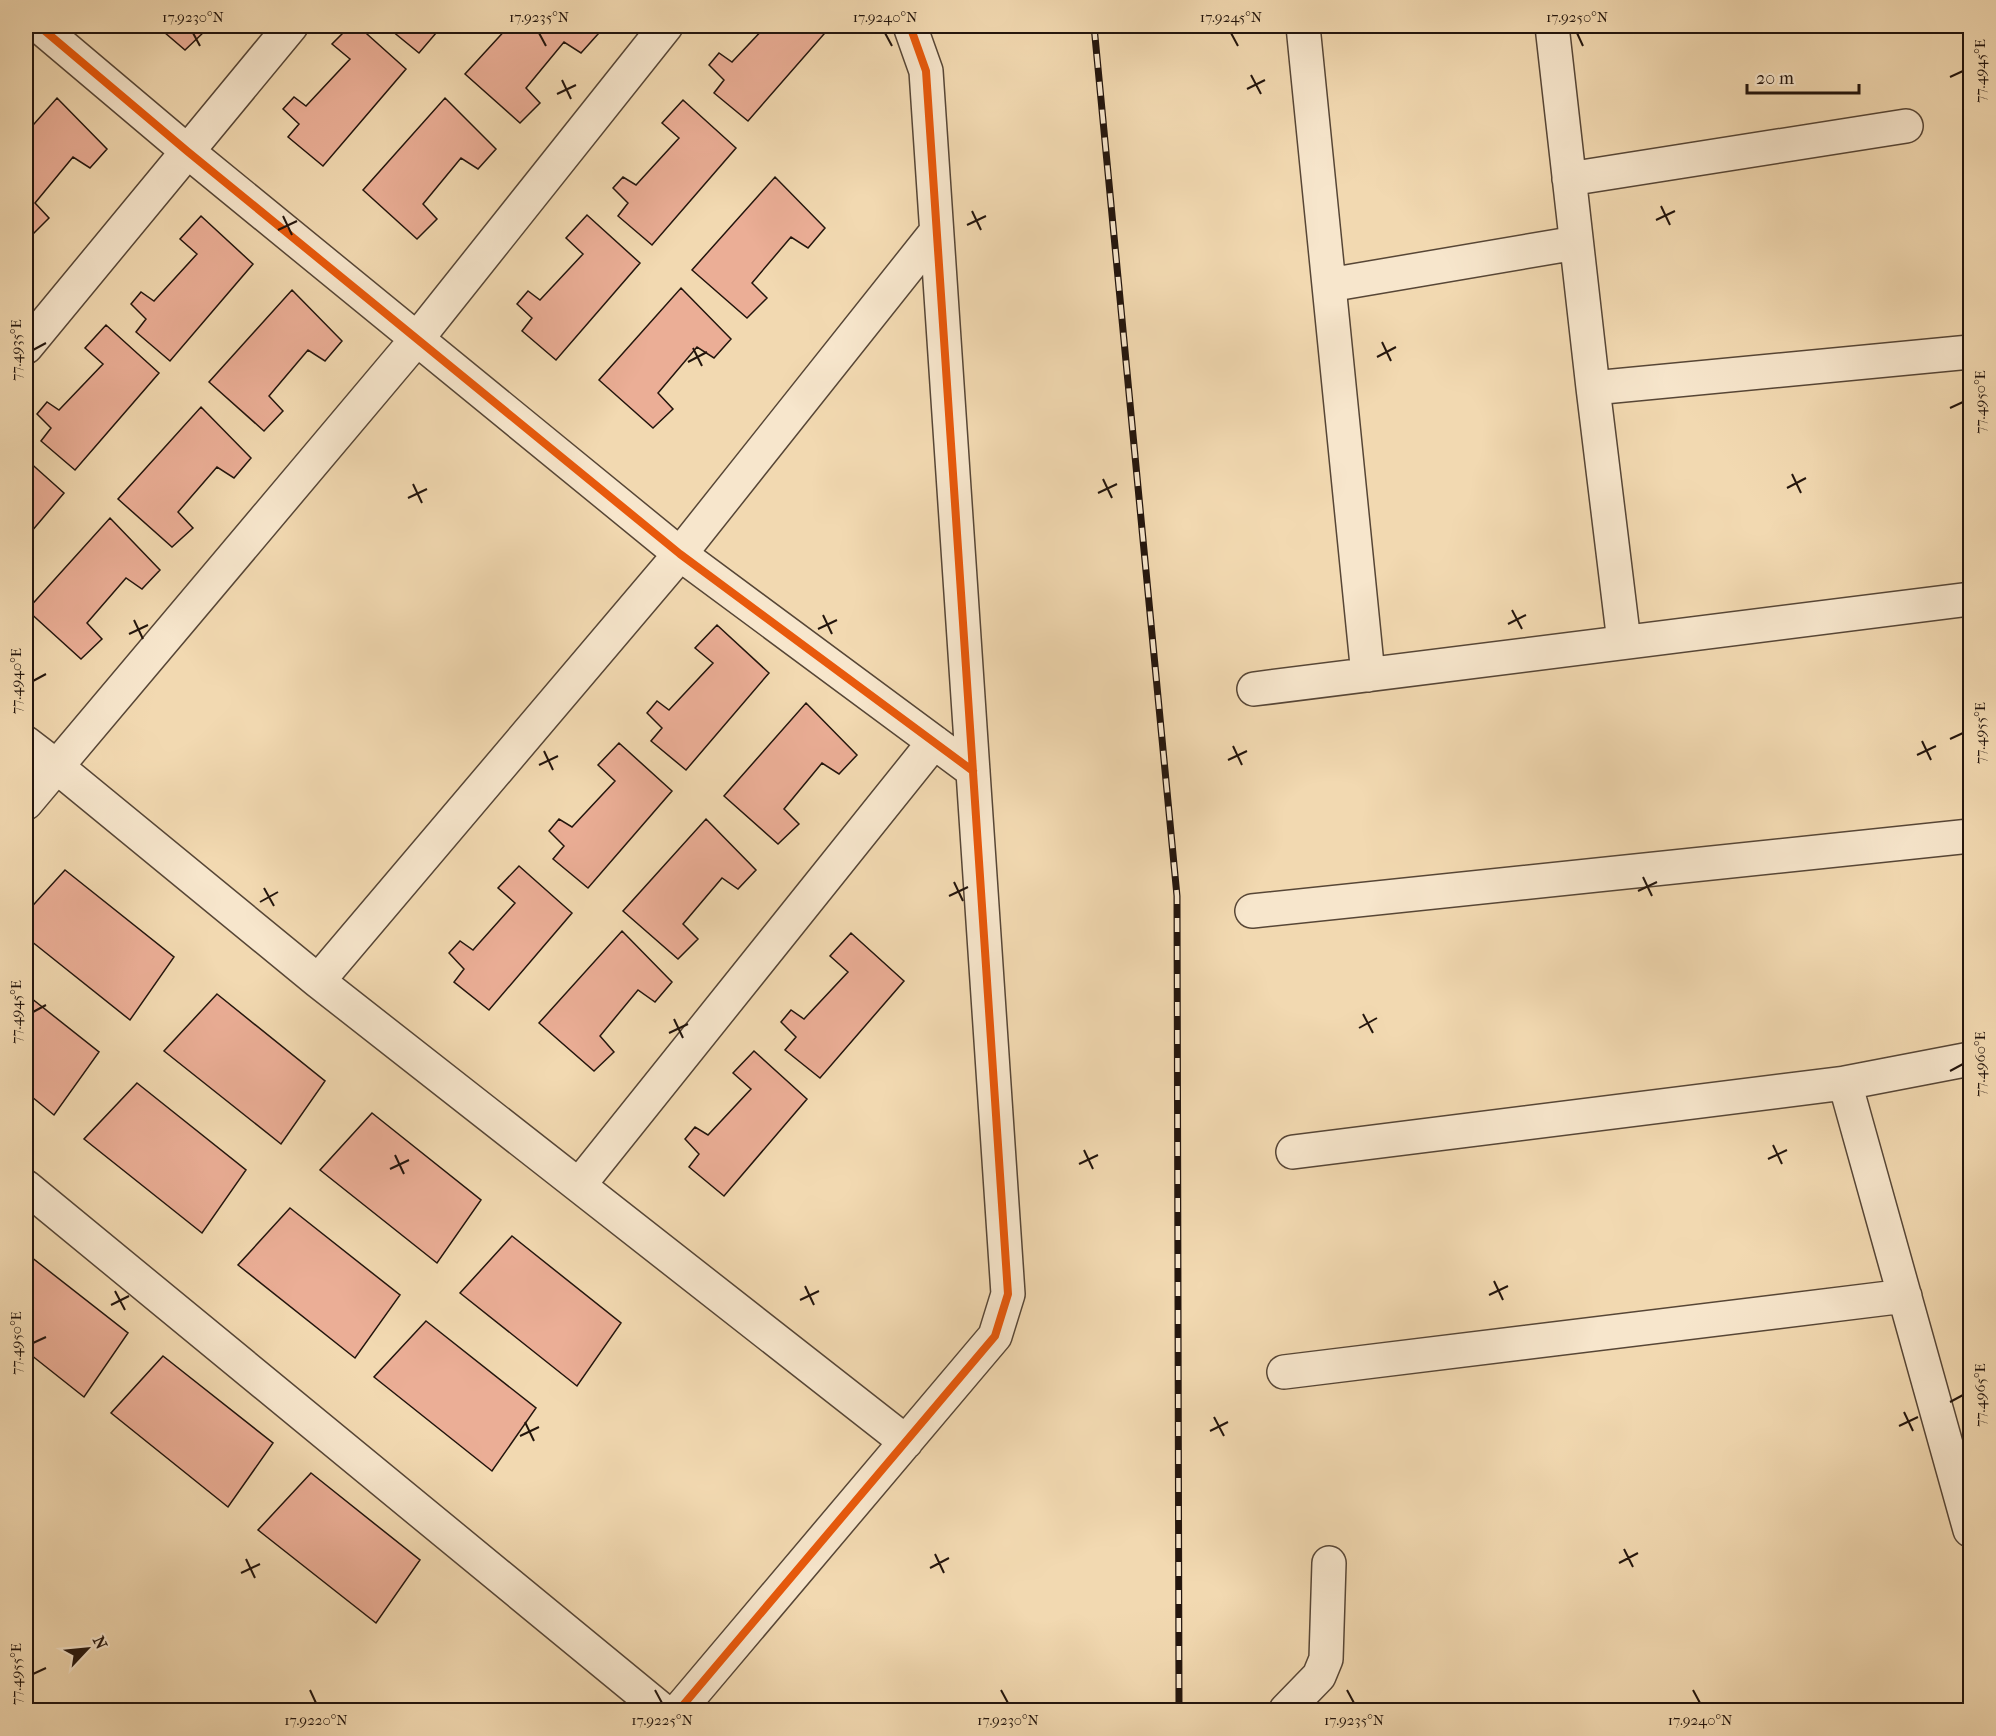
<svg xmlns="http://www.w3.org/2000/svg" width="1996" height="1736" font-family="'IM FELL French Canon',serif">
<rect width="100%" height="100%" fill="#f2d9b1"/>
<filter id="stains"><feTurbulence type="fractalNoise" baseFrequency=".00333" numOctaves="4"/><feColorMatrix values="0 0 0 0 .2 0 0 0 0 .09 0 0 0 0 .02 0 0 0 .5 -.17"/></filter>
<radialGradient id="worn" r=".72"><stop offset=".6" stop-color="#630" stop-opacity="0"/><stop offset="1" stop-color="#630" stop-opacity=".3"/></radialGradient>
<path fill="#ebae96" stroke="#23150d" stroke-width="1.5" d="M157,26H201L205,31L185,50Z
M350,26H358L406,69L323,166L288,137L299,124L283,109L294,97L306,106L350,59L332,44Z
M386,26H442L419,53Z
M509,26H590L598,34L581,53L564,42L526,88L540,103L520,123L465,74Z
M766,26H831L748,121L714,93L724,80L709,65L719,53L732,62Z
M57,98L107,149L90,168L73,157L35,203L49,218L29,238L26,235V133Z
M445,98L496,149L478,169L461,158L423,204L437,219L417,239L363,190Z
M683,100L736,148L652,245L618,216L628,203L613,188L623,177L636,185L679,138L662,123Z
M775,177L825,228L808,248L791,237L752,283L767,298L747,318L692,270Z
M587,215L640,263L556,360L522,331L532,318L517,304L528,291L540,300L583,254L566,238Z
M201,216L253,264L170,361L136,332L146,319L131,304L141,292L154,301L197,254L180,239Z
M681,288L731,339L714,358L697,347L658,393L673,409L653,428L599,380Z
M292,290L342,341L325,361L308,350L269,396L283,411L264,431L209,382Z
M106,325L159,373L75,470L41,441L51,428L37,414L47,402L59,410L103,364L85,348Z
M201,407L251,458L234,478L217,467L178,512L193,528L172,547L118,499Z
M26,459L64,493L26,538Z
M110,518L160,570L142,589L126,578L87,623L102,639L81,659L27,610Z
M717,625L769,673L686,770L651,741L662,728L647,713L657,701L669,710L713,663L695,648Z
M806,703L857,755L839,774L822,763L784,809L799,824L778,844L724,796Z
M619,743L672,791L588,888L553,859L564,846L549,831L559,819L572,827L615,781L598,765Z
M706,819L756,870L738,889L722,878L683,924L698,939L678,959L623,911Z
M519,866L572,913L489,1010L454,982L464,969L449,953L460,941L473,950L515,903L498,888Z
M65,870L174,957L130,1020L26,937V913Z
M622,931L672,982L655,1002L638,990L600,1036L614,1052L594,1071L539,1023Z
M851,933L904,981L820,1078L785,1050L796,1037L781,1022L791,1010L804,1019L848,972L830,956Z
M26,994L99,1052L54,1115L26,1092Z
M217,994L325,1081L281,1144L164,1051Z
M754,1051L807,1099L724,1196L689,1167L699,1154L685,1139L695,1127L708,1135L751,1089L733,1073Z
M137,1083L246,1170L202,1233L84,1139Z
M372,1113L481,1200L437,1263L320,1170Z
M290,1208L400,1295L355,1358L238,1265Z
M512,1236L621,1323L577,1386L460,1293Z
M26,1253L128,1333L84,1397L26,1351Z
M426,1321L536,1408L492,1471L374,1377Z
M163,1356L273,1443L228,1507L111,1413Z
M311,1473L420,1560L376,1623L258,1530Z"/>
<g fill="none" stroke-linecap="round" stroke-linejoin="round">
<defs>
<path id="street" d="M39,26L187,151L680,554L973,771
M1303,26L1368,675
M1552,26L1593,388L1624,642
M1569,179L1906,126
M1329,285L1576,243
M26,347L291,26
M1593,388L1970,352
M1254,689L1970,599
M26,743L56,766L318,981L906,1442
M26,803L416,340L666,26
M1252,911L1970,836
M318,981L680,554L936,232
M1845,1083L1970,1059
M1293,1152L1845,1083L1970,1530
M579,1185L934,742
M26,1187L662,1710
M1284,1372L1905,1296
M679,1710L995,1336L1008,1294L926,71L910,26
M1286,1710L1319,1676L1326,1659L1329,1563"/>
</defs>
<use href="#street" stroke="#574636" stroke-width="36"/>
<use href="#street" stroke="#f7e6cc" stroke-width="33"/>
<defs>
<path id="rail" d="M1094,26L1177,896L1179,1710"/>
</defs>
<use href="#rail" stroke="#23150d" stroke-width="7"/>
<use href="#rail" stroke="#f7e6cc" stroke-width="4.5" stroke-dasharray="14" stroke-linecap="butt"/>
<defs>
<path id="cycleway" d="M39,26L187,151L680,554L973,771
M679,1710L995,1336L1008,1294L926,71L910,26"/>
</defs>
<use href="#cycleway" stroke="#f7e6cc" stroke-width="11"/>
<use href="#cycleway" stroke="#e8590c" stroke-width="8"/>
</g>
<path fill="none" stroke="#23150d" stroke-width="2" d="M193,33L200,46M539,33L546,46M885,33L892,46M1231,33L1238,46M1577,33L1583,46M1251,75L1261,94M1950,77L1963,71M562,80L571,99M1247,89L1265,80M557,94L576,85M1661,206L1670,225M972,211L981,230M283,216L292,235M1656,220L1675,211M967,225L986,216M278,230L297,221M1382,342L1391,361M693,348L702,366M33,350L46,343M1377,357L1396,347M688,362L707,352M1950,408L1963,402M1792,474L1801,493M1103,479L1112,498M413,484L422,503M1787,488L1806,478M1098,493L1117,484M408,498L427,489M1512,610L1522,629M823,615L832,634M134,620L143,639M1508,624L1526,615M818,629L837,620M129,634L148,625M33,681L46,674M1950,739L1963,733M1922,741L1931,760M1233,746L1242,765M544,751L553,770M1917,755L1936,746M1228,760L1247,751M539,765L558,756M1643,877L1652,896M954,882L963,901M264,888L274,906M1638,891L1657,882M949,896L968,887M260,902L278,892M33,1012L46,1005M1363,1014L1373,1033M674,1019L683,1038M1359,1028L1377,1018M669,1033L688,1024M1950,1071L1963,1064M1773,1145L1782,1164M1084,1150L1093,1169M395,1155L404,1174M1768,1159L1787,1150M1079,1164L1098,1155M390,1169L409,1160M1494,1281L1503,1300M805,1286L814,1305M115,1291L125,1310M1489,1295L1508,1286M800,1300L819,1291M111,1305L129,1296M33,1343L46,1337M1950,1402L1963,1395M1904,1412L1913,1431M1214,1417L1224,1436M525,1422L534,1441M1899,1426L1918,1417M1210,1431L1228,1422M520,1436L539,1427M1624,1549L1633,1567M935,1554L944,1573M246,1559L255,1578M1619,1563L1638,1553M930,1568L949,1558M241,1573L260,1564M33,1674L46,1668M310,1690L316,1703M655,1690L662,1703M1001,1690L1008,1703M1347,1690L1354,1703M1693,1690L1700,1703"/>
<rect width="1996" height="1736" fill="none" stroke="#f2d9b1" stroke-width="66"/>
<g transform="translate(87 1649) rotate(64)" stroke="#f7e6cc" stroke-width="4.5" paint-order="stroke">
<path d="M0-4.5L10 22L0 15L-10 22Z" fill="#23150d"/>
<text y="-9" font-size="16" font-weight="bold" text-anchor="middle" fill="#23150d">N</text>
</g>
<path d="M1747 84v9h112v-9" fill="none" stroke="#23150d" stroke-width="3"/>
<text x="1756" y="84" font-size="18" fill="#23150d" stroke="#f7e6cc" stroke-width="4.5" paint-order="stroke">20 m</text>
<rect x="33" y="33" width="1930" height="1670" fill="none" stroke="#23150d" stroke-width="2"/>
<g font-size="15" text-anchor="middle" fill="#23150d">
<text x="193" y="22">17.9230°N</text>
<text x="539" y="22">17.9235°N</text>
<text x="885" y="22">17.9240°N</text>
<text x="1231" y="22">17.9245°N</text>
<text x="1577" y="22">17.9250°N</text>
<text transform="translate(1980 71) rotate(-90)" y="5">77.4945°E</text>
<text transform="translate(16 350) rotate(-90)" y="5">77.4935°E</text>
<text transform="translate(1980 402) rotate(-90)" y="5">77.4950°E</text>
<text transform="translate(16 681) rotate(-90)" y="5">77.4940°E</text>
<text transform="translate(1980 733) rotate(-90)" y="5">77.4955°E</text>
<text transform="translate(16 1012) rotate(-90)" y="5">77.4945°E</text>
<text transform="translate(1980 1064) rotate(-90)" y="5">77.4960°E</text>
<text transform="translate(16 1343) rotate(-90)" y="5">77.4950°E</text>
<text transform="translate(1980 1395) rotate(-90)" y="5">77.4965°E</text>
<text transform="translate(16 1674) rotate(-90)" y="5">77.4955°E</text>
<text x="316" y="1725">17.9220°N</text>
<text x="662" y="1725">17.9225°N</text>
<text x="1008" y="1725">17.9230°N</text>
<text x="1354" y="1725">17.9235°N</text>
<text x="1700" y="1725">17.9240°N</text>
</g>
<rect width="100%" height="100%" filter="url(#stains)"/>
<rect width="100%" height="100%" fill="url(#worn)"/>
</svg>
